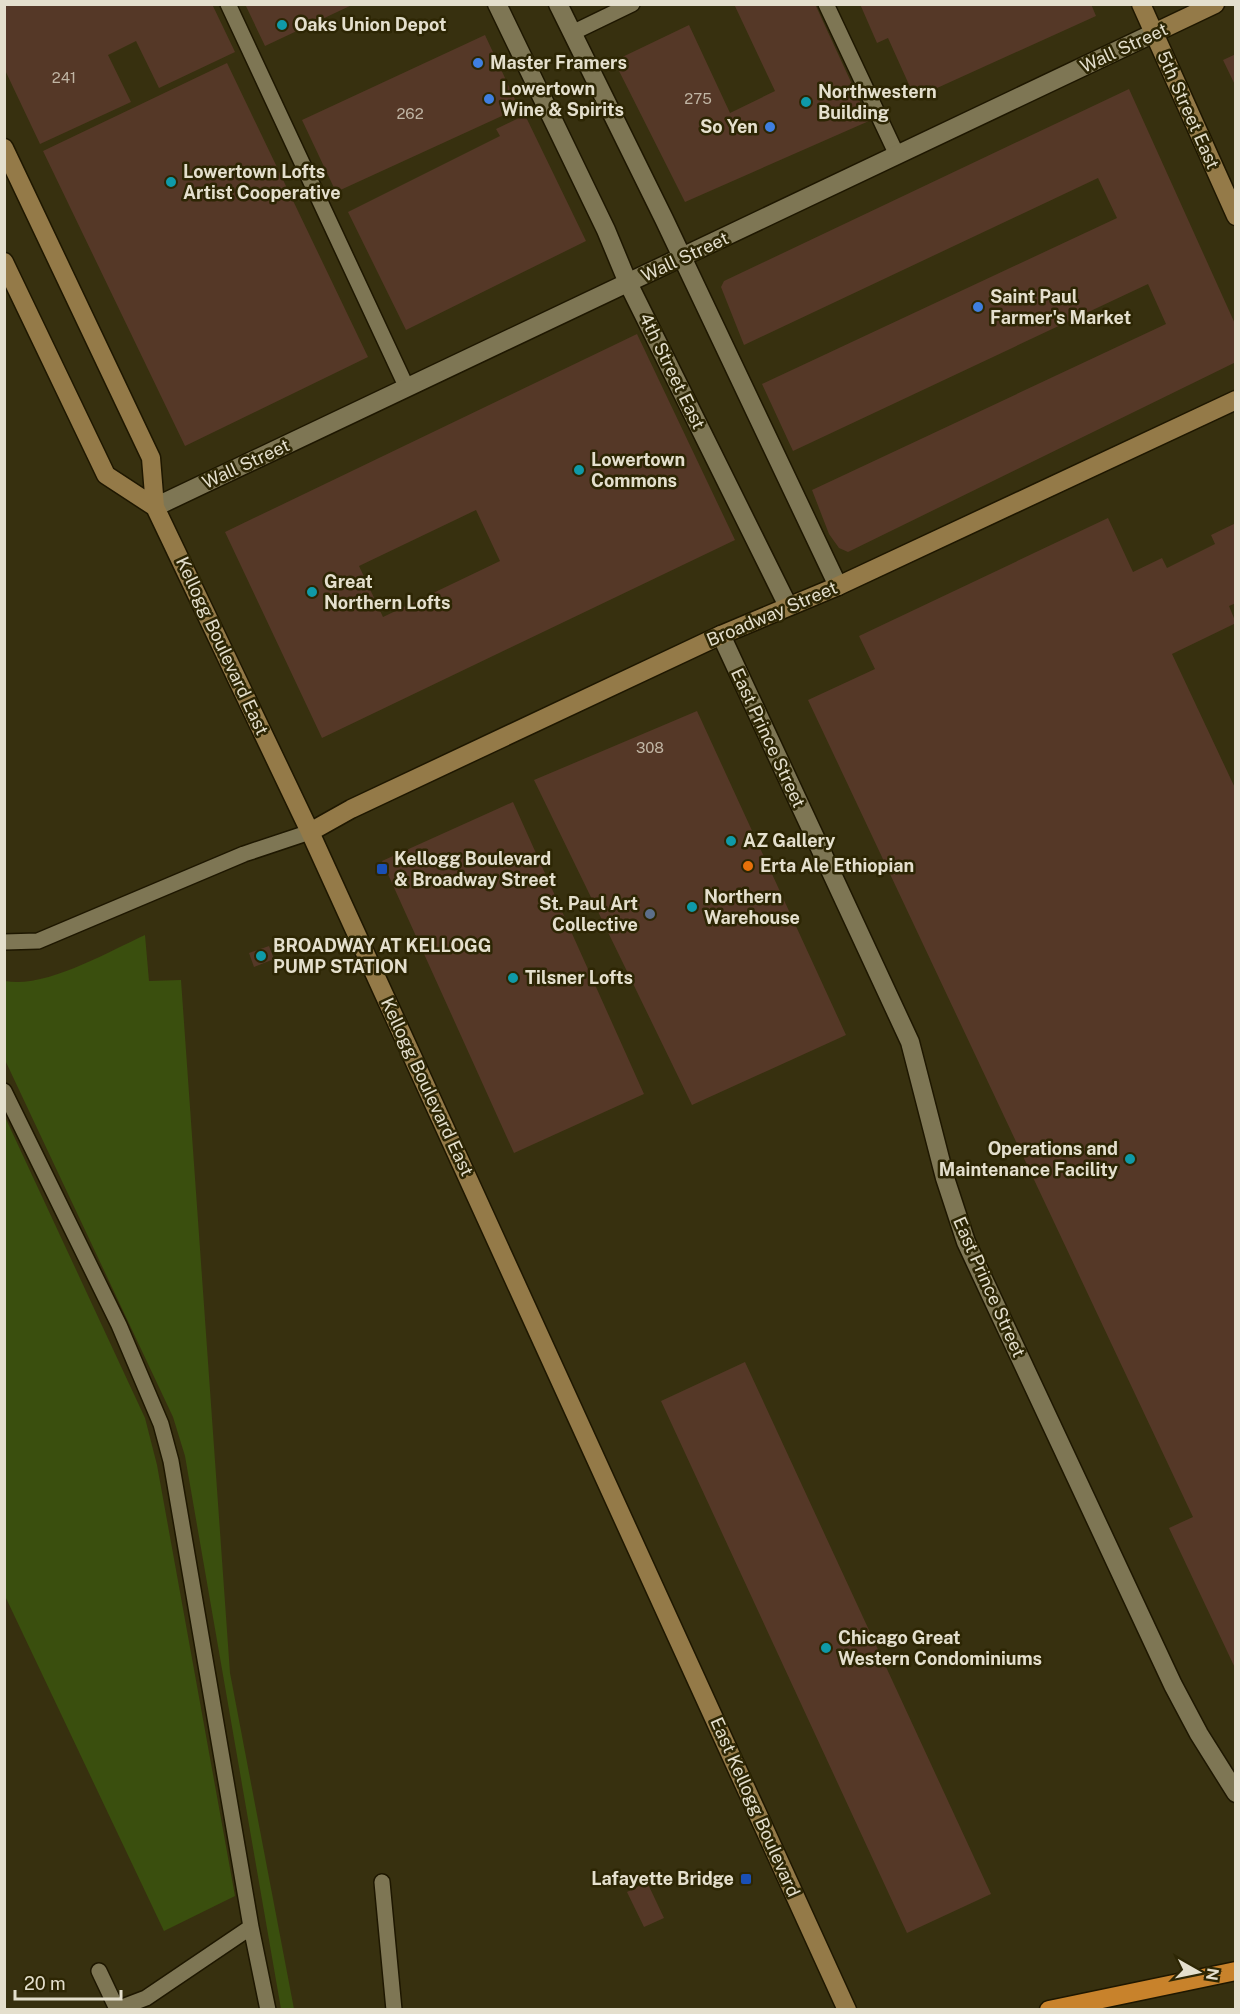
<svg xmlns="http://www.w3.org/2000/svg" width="1240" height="2014" font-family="'Public Sans',sans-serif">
<rect width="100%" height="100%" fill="#37300f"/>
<path fill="#3a4f0e" d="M145,935L149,981L181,980L230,1673L294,2009H281L185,1456L173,1417L5,1060V981C44,989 108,952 145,935Z
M5,1117L145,1418L157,1465L235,1896L164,1931L5,1596Z"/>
<path fill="#553827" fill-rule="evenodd" d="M4,4H212L235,52L159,88L136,41L108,55L131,102L40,144L4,68Z
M245,4H354L265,46Z
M734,4H815L869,121L685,202L614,61L689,25L730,113L775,91Z
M860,4H1091L1096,16L915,98L888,38L877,43Z
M485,35L519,108L336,192L302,120Z
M1236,54V87L1223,60Z
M227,63L368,357L185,446L43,151Z
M1129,89L1236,326V362L848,552L839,548L829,534L812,490L1166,324L1148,284L793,451L762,384L1117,218L1098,178L744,345L721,287L724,281Z
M525,115L586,241L406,330L348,212L500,136L496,129Z
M637,334L735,540L322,738L225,532ZM476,510L500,561L383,617L359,566Z
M1108,518L1133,572L1162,558L1167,568L1215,544L1211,535L1236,523V603L1229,606L1236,623L1172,654L1236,790V1670L1169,1528L1193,1517L808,700L875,669L859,636Z
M697,711L846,1035L692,1105L534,780Z
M513,802L644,1094L514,1153L382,861Z
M269,946L274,959L254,967L249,953Z
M745,1362L991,1894L907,1933L661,1401Z
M647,1882L664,1918L644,1927L627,1892Z"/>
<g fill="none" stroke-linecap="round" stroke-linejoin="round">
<defs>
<path id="lane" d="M228,4L407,388
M826,4L897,155
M572,33L632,4
M4,942L38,941L244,854L310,832
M4,1091L119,1325L161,1424L171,1461L251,1927L268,2010
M382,1882L394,2010
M99,1971L117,2009L146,1998L251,1927"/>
<path id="street" d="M497,4L606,230L628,283L788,606
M558,4L664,219L838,586
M155,507L1154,33
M721,635L910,1042L945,1178L966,1242L1173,1685L1199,1734L1236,1793"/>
<path id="secondary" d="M1141,4L1236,216
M1154,33L1215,4
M4,148L151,458L155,507L310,832L847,2010
M4,262L106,475L155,507
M310,832L351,809L721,635L838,586L1236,400"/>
<path id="highway" d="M1049,2010L1236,1971"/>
</defs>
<use href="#lane" stroke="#1e1700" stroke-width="18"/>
<use href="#street" stroke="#1e1700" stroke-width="21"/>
<use href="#secondary" stroke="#1e1700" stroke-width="21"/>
<use href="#highway" stroke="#1e1700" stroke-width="21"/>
<use href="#lane" stroke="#7e7654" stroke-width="15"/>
<use href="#street" stroke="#7e7654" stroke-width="18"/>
<use href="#secondary" stroke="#947a48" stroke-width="18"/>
<use href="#highway" stroke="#c8822b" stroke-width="18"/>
</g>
<g fill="#0f9aa8" stroke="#2d2604" stroke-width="2">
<circle cx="282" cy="25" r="6"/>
<circle cx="806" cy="102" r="6"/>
<circle cx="171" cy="182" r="6"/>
<circle cx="579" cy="470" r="6"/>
<circle cx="312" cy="592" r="6"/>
<circle cx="731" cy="841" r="6"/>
<circle cx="692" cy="907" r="6"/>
<circle cx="261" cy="956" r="6"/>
<circle cx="513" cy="978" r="6"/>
<circle cx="1130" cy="1159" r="6"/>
<circle cx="826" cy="1648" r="6"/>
</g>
<g fill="#3f7fe0" stroke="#2d2604" stroke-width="2">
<circle cx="478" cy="63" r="6"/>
<circle cx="489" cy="99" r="6"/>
<circle cx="770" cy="127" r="6"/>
<circle cx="978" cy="307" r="6"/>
</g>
<circle fill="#e8710a" stroke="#2d2604" stroke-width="2" cx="748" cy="866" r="6"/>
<g fill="#1a4fb4" stroke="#2d2604" stroke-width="2">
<rect x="376" y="863" width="12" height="12" rx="3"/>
<rect x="740" y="1873" width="12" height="12" rx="3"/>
</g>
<circle fill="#5c6f8a" stroke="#2d2604" stroke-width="2" cx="650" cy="914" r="6"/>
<g text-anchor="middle" stroke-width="5" stroke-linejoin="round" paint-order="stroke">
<g font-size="15" fill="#c0b5a4">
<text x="64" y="83">241</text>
<text x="698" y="104">275</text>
<text x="410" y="119">262</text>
<text x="650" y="753">308</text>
</g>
<g font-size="18" font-weight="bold" fill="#e4dfcd" stroke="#2d2604" text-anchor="start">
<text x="294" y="31">Oaks Union Depot</text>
<text x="490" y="69">Master Framers</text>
<text x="501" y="95">Lowertown<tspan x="501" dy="21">Wine &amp; Spirits</tspan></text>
<text x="818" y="98">Northwestern<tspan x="818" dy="21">Building</tspan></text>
<text x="758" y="133" text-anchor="end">So Yen</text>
<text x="183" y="178">Lowertown Lofts<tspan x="183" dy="21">Artist Cooperative</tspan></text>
<text x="990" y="303">Saint Paul<tspan x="990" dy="21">Farmer's Market</tspan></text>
<text x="591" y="466">Lowertown<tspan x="591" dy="21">Commons</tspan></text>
<text x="324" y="588">Great<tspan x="324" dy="21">Northern Lofts</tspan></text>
<text x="743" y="847">AZ Gallery</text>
<text x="394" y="865">Kellogg Boulevard<tspan x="394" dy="21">&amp; Broadway Street</tspan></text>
<text x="760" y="872">Erta Ale Ethiopian</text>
<text x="704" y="903">Northern<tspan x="704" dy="21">Warehouse</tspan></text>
<text x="638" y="910" text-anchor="end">St. Paul Art<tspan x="638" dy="21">Collective</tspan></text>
<text x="273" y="952">BROADWAY AT KELLOGG<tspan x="273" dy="21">PUMP STATION</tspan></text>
<text x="525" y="984">Tilsner Lofts</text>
<text x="1118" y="1155" text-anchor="end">Operations and<tspan x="1118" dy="21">Maintenance Facility</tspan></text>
<text x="838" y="1644">Chicago Great<tspan x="838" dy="21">Western Condominiums</tspan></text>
<text x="734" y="1885" text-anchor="end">Lafayette Bridge</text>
</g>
<g font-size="18" fill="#e4dfcd" stroke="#2d2604">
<text transform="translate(1124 48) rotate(-25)" y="6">Wall Street</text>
<text transform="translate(1188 110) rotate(66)" y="6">5th Street East</text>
<text transform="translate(685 257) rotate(-25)" y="6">Wall Street</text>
<text transform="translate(672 371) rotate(64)" y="6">4th Street East</text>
<text transform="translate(246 464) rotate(-25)" y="6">Wall Street</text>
<text transform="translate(772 614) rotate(-23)" y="6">Broadway Street</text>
<text transform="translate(222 646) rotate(65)" y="6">Kellogg Boulevard East</text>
<text transform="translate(768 738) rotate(65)" y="6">East Prince Street</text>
<text transform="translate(427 1087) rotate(65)" y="6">Kellogg Boulevard East</text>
<text transform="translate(989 1287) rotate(66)" y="6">East Prince Street</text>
<text transform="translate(755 1807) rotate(66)" y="6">East Kellogg Boulevard</text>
</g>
</g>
<rect width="1240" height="2014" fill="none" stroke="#e4dfcd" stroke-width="12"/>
<g transform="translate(1198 1972) rotate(99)" stroke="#2d2604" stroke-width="4.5" paint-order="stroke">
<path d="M0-4.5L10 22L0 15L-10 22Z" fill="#e4dfcd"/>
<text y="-9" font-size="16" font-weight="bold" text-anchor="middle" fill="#e4dfcd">N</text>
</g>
<path d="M15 1990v9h106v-9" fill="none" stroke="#e4dfcd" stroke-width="3"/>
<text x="24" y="1990" font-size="18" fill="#e4dfcd" stroke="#2d2604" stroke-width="4.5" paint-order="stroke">20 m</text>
</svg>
